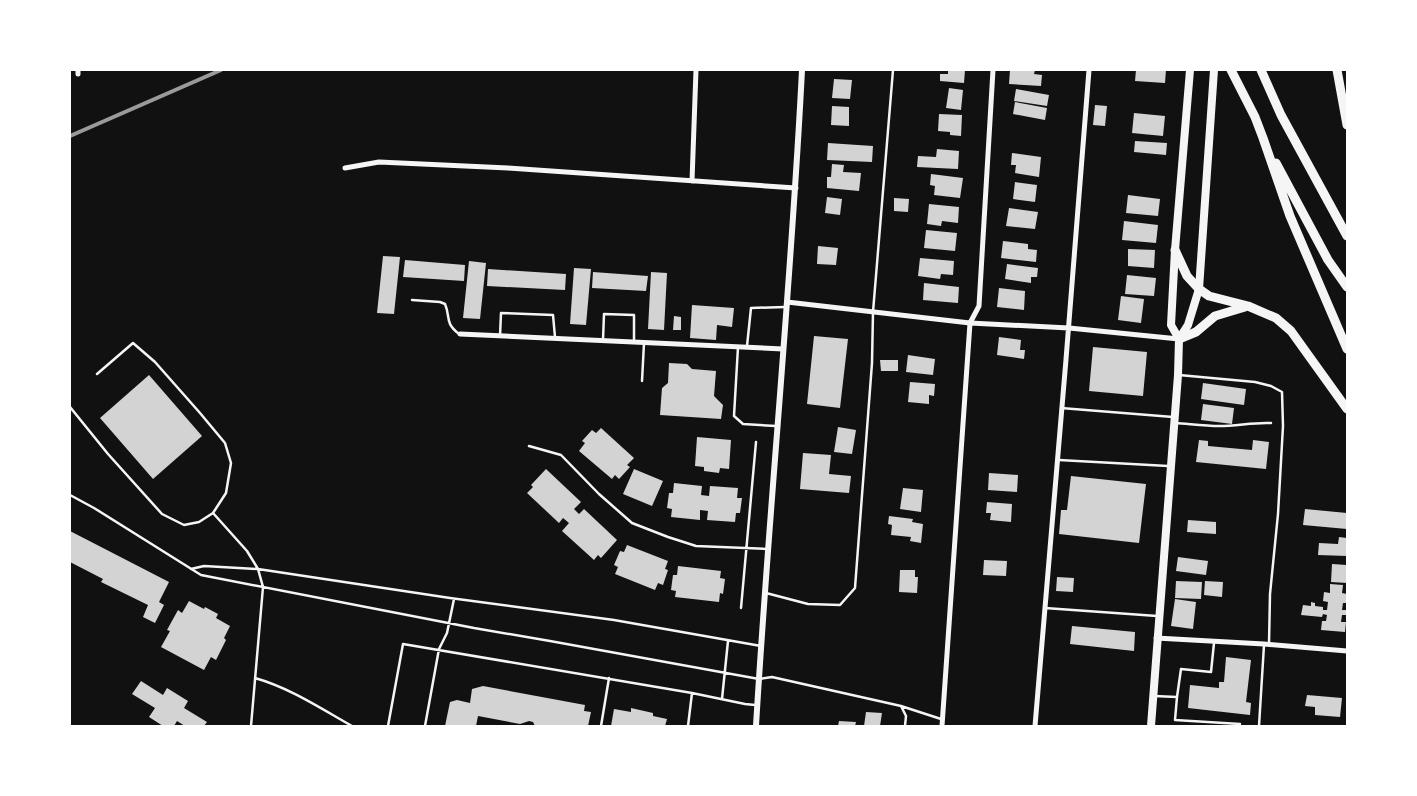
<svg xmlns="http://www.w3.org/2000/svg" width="1417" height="796" font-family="'Open Sans',sans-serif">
<rect width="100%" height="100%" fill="#111"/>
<path fill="#d3d3d3" d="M948,70H965L964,83L940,81V74H948Z
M1010,70H1035L1034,74L1042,75L1041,86L1009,84Z
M1136,70H1166L1165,83L1135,81Z
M834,79L852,80L850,99L832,98Z
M949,88L963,90L961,110L946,108Z
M1016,89L1049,95L1047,106L1014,101Z
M1015,102L1047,108L1045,120L1013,114Z
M1095,105L1107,106L1105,126L1093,125Z
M832,106L849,107V126L831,125Z
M1134,113L1165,116L1163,136L1132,133Z
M939,114L962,115L961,136L950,135V132L938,131Z
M1135,141L1167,143L1166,155L1134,152Z
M828,143L873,146L872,162L827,160Z
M937,149L959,151L958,169L917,167L918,156L936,157Z
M1012,153L1041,157L1039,177L1015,173L1016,165H1011Z
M832,164L844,165L843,172L861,173L859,191L827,188V177H831Z
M931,174L963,178L960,198L934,195L935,186L930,185Z
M1015,182L1037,185L1035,202L1013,199Z
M1128,195L1160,199L1158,216L1126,213Z
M827,197L842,199L840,215L825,213Z
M894,198L909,199L908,212L894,211Z
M929,204L959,207L958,223L942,221L941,226L927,224Z
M1009,208L1038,212L1035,229L1006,226Z
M1124,221L1158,225L1156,243L1122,240Z
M926,230L957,233L955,251L924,248Z
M1003,241L1028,244V249L1037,250L1036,262L1001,258Z
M818,246L838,248L836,265L817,264Z
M1128,249L1155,250L1154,268L1128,266Z
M383,256L400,257L394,314L377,313Z
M920,258L954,261L953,275L941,274L940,279L918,276Z
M405,260L465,265L464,281L403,277Z
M469,261L486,263L480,319L463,318Z
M1007,264L1038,268L1037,277H1031V283L1005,279Z
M574,268L591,269L586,325L570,324Z
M488,269L566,274L565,290L487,286Z
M593,272L648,276L646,291L592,288Z
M651,272L667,273L664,330L648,329Z
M1127,275L1156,278L1154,296L1125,294Z
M924,283L959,287L958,303L923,300Z
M999,288L1025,291L1024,310L997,307Z
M1121,296L1144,299L1141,323L1118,320Z
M692,305L734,308L732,327L717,325L716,340L690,338Z
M674,316L681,317V330H673Z
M814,336L848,339L840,408L807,404Z
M999,337L1021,340L1020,350H1025L1024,359L997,355Z
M1093,347L1147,352L1143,396L1089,391Z
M908,355L935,359L933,375L906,372Z
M880,360H898V371H881Z
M669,363L687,364L692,369L716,371L714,396L723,405L721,419L660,415L662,388L668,383Z
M149,375L202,436L153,479L100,418Z
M910,382L935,384L934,396L929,395V404L908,402Z
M1203,383L1246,389L1244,405L1201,399Z
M1203,404L1234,408L1232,424L1201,420Z
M838,427L856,430L852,454L834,452Z
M601,428L634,458L627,465L630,467L619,479L615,475L612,479L579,451L585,443L582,441L592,430L596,433Z
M697,437L731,440L729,469L720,468L719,473L704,471V467L695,466Z
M1199,440L1208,441V446L1252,450L1253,440L1269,442L1266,469L1196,462Z
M803,453L831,455L829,474L851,476L849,493L800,489Z
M546,469L581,502L574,509L579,514L584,509L617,540L601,558L598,555L594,560L562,531L569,523L563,518L559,523L527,493L533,487L531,485Z
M634,469L663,481L652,506L623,494Z
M989,473L1018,475L1017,492L988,490Z
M1071,476L1146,484L1139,543L1059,534L1061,510H1067Z
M674,483L702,486L701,495L709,496L710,486L738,488L737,498H742L740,513H736L735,522L707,520L708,511L700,510V520L671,517L672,509L667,508L669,493H673Z
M903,488L923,490L921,512L900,509Z
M987,502L1012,504L1011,522L990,520L991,513H986Z
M1305,509L1347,513V529L1303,525Z
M889,516L913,519L912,522L923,524L921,543L910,541L911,537L891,535L892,525L888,524Z
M1188,520L1216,522V534L1187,532Z
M70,531L169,582L159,602L164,605L155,623L143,617L148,605L101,582L103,579L70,562Z
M1339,537L1347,538V556L1318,555L1319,543L1338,544Z
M627,545L668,561L665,569L668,570L663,585L658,583L655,590L615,574L618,567L614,565L620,551L624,552Z
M1178,557L1208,561L1206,575L1176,571Z
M984,560L1007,561L1006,576L983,575Z
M1332,564L1347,565V583L1331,582Z
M678,566L721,571L720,578L725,579L723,594L720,593L719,602L675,597L676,591L671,590L673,575H677Z
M900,570H915V577H918L917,593L899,592Z
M1057,577L1074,578L1073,592L1056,591Z
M1176,581L1202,582L1201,599L1175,598Z
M1205,581L1223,582L1222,597L1204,595Z
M1330,584L1343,585L1342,593L1347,594V603H1343L1342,610H1347V615H1342L1341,622H1346L1345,632L1321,630L1322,621H1326L1327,615L1323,614L1322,617L1301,615L1303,605L1311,606V602L1315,603V606L1323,607V610H1327L1328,602L1323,601L1324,592L1330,593Z
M1175,599L1196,602L1193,629L1171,626Z
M189,601L204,609L205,607L218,614L216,618L230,626L224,638L226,640L216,660L211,657L204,670L161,647L170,631L167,630L178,610L182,613Z
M1072,626L1135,632L1134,651L1070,644Z
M1226,657L1251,660L1246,702L1251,703L1250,715L1188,708L1190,685L1219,688V682H1224Z
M141,681L163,695L167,688L188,701L184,708L207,722L204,726H185L177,721L174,726H163L149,717L155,708L132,694Z
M483,686L585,705L584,711L591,712L588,726H535L533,722L529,721L520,724L478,716L476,726H445L450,702L457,700L470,703L472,689Z
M1307,695L1342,698L1340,717L1315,715V707L1305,706Z
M631,708L653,713V716L667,719L665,726H611L614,709L631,712Z
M866,712L882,713L880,726H864Z
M839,721L856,722L855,726H838Z"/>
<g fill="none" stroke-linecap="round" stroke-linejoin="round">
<path stroke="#f5f5f5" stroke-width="2.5" d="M412,300L440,302L445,304C451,318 444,322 459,334
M500,336L501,313L553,315L555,337
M603,340L604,314L634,315V341
M747,346L751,308L785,307
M738,347L734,416L743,424L776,426
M97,374L133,343L155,362L200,413L225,443L231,463L226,493L213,513
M1179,375L1255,382L1271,386L1282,392L1283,426L1278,514L1270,594L1269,644
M642,381L644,343
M70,407L108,454L162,514L184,525L199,522L213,513L247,551L258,569L263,587L251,726
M1061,408L1173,417
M1175,423C1190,424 1205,426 1219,426C1237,426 1254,422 1271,423
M529,446L561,455L599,494L632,523L668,537L696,546L767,549
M1059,460L1168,466
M70,495L94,508L201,575L474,628L550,641L759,679L772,677L901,706L906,716L905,726
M191,569L204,566L258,569L450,598L614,620L761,646
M766,593L808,604L840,605L855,588L872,363L873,312L893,70
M741,608L756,442
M1045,608L1157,616
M255,678C290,688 320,708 352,726
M1154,696L1177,697L1175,720L1240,724
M1177,697L1181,669L1211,672L1214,643
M722,699L728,641
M901,706L941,719
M388,726L403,644L692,693
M425,726L439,649L447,633L454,599
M601,726L609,678
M688,726L692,693L745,704L755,705
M1259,726L1264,645"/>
<path stroke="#f5f5f5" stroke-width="5" d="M78,74V70
M345,168L379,162L508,168L796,188
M692,181L696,70
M787,302L970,323L1069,328L1179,339
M460,334L783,349
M1156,638L1264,644L1347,651
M942,726L970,323L979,306L993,70
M1035,726C1053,507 1073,289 1089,70"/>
<path stroke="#f5f5f5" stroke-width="6" d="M756,726C769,507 791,289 802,70"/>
<path stroke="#f5f5f5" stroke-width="8" d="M1179,339L1188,325L1199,289L1214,70
M1151,726L1178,375L1179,339L1171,325L1175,250L1190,70"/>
<path stroke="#f5f5f5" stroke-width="9" d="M1231,70L1255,117L1263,138L1290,216L1347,349
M1261,70L1281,115L1347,236
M1337,70L1347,125
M1276,163L1328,260L1347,287
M1175,250L1187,276L1199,289L1209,296L1248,306L1276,318L1291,331L1347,409
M1179,339L1196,332L1215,316L1245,307"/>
<path stroke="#9a9a9a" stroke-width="4" d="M70,136L221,70"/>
</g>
<rect width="1417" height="796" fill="none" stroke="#ffffff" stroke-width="142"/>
</svg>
